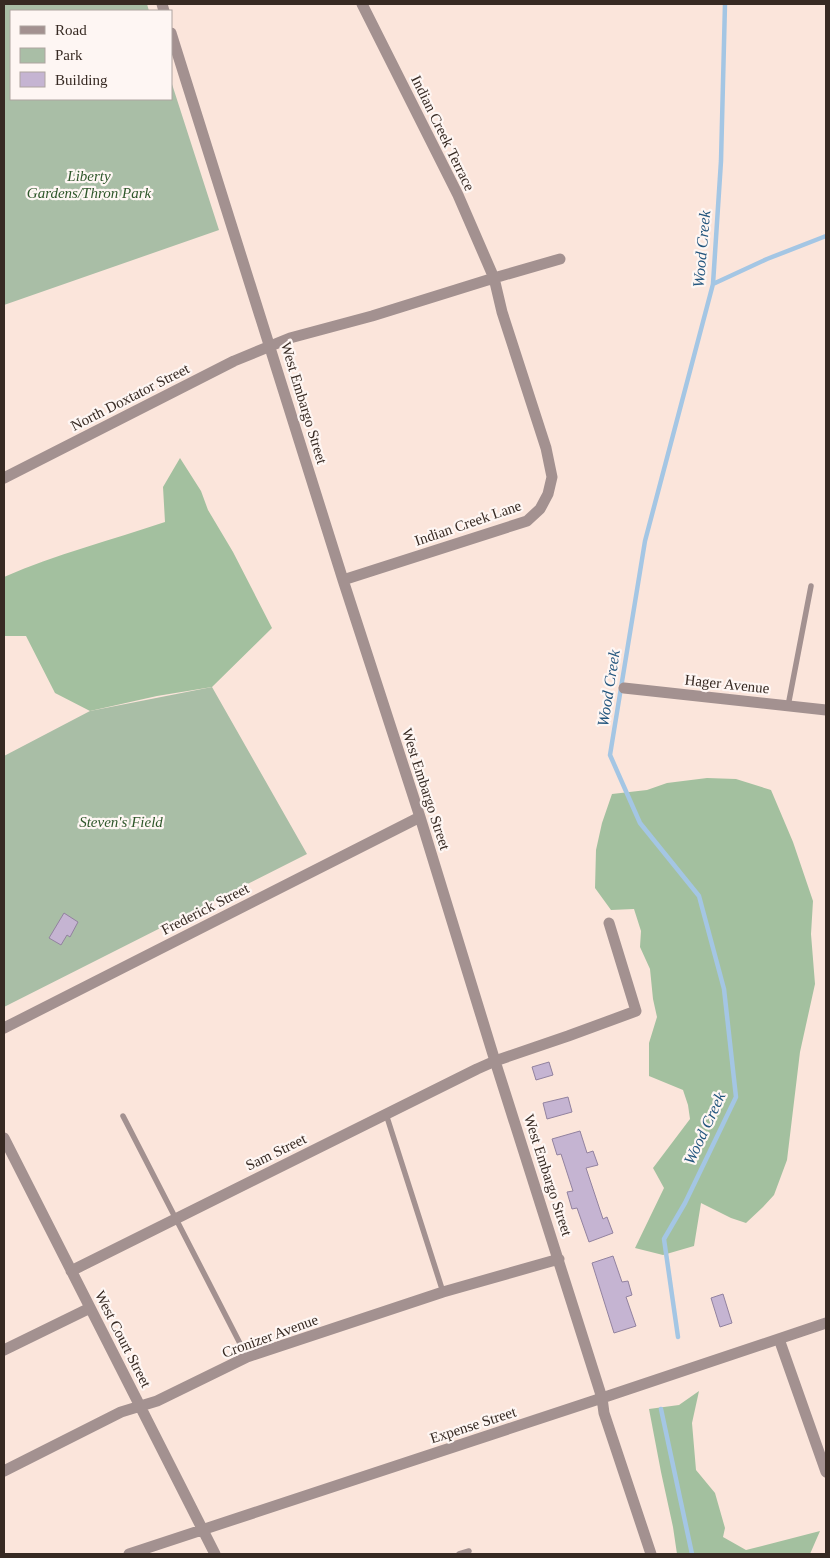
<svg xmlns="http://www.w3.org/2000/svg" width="830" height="1558" font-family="Georgia,serif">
<rect width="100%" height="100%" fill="#fbe5db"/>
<path fill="#a9bea6" d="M4,4H147L149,11H11V99H171V81L219,230L4,305Z
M212,687L307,854L4,1007V756L90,711Z"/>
<path fill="#a3c09f" d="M180,458L201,491L208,510L233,552L272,628L212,687L157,696L90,711L55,693L26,636H4V577C56,554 112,540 165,522L163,487Z
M707,778L736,779L771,790L793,842L813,901L811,934L815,984L800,1052L787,1160L774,1195L763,1207L746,1223L731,1218L701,1203L694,1246L663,1255L635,1248L664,1188L653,1168L690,1119L688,1105L683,1090L649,1076V1043L657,1017L653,999L650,969L640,947L641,931L634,909L611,910L595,888L596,850L602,823L612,794L647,790L667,783Z
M699,1391L692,1423L696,1470L715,1493L725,1528L723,1537L746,1550L820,1531L810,1554H677L673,1527L661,1472L649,1409L679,1405Z"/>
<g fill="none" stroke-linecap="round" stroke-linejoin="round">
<path stroke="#a4c6e4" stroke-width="4.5" d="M713,284L767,259L826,236
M678,1337L664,1239L685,1203L736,1097L724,989L699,896L640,823L610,755L645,541L713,284L721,161L725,4
M661,1409L692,1554"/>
</g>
<path fill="#c5b4d2" stroke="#92829f" d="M64,913L78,922L70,937L67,935L61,945L49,938Z
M549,1062L553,1075L536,1080L532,1067Z
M568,1097L572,1112L547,1119L543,1103Z
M580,1131L587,1153L593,1151L598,1165L586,1168L603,1219L607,1217L613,1233L589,1242L577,1208L572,1209L567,1192L573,1191L561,1154L557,1155L552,1139Z
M613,1256L622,1282L628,1281L632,1295L626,1297L636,1326L614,1333L592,1263Z
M723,1294L732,1323L720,1327L711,1298Z"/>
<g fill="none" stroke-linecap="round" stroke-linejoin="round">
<path stroke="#a39190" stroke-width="5.5" d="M788,706L811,586
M386,1114L443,1292
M123,1116L247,1357
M459,1554L469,1551"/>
<path stroke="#a39190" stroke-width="11" d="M162,4L164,11
M171,33L343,580L420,817L495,1061L602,1398L604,1413L651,1554
M4,478L234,361L290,338L372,316L494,278L560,259
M343,580L527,521L540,509L548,494L552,477L546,448L502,312L494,278L458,195L362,4
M624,688L826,710
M4,1028L420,817
M4,1138L215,1554
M71,1271L477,1069L495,1061L568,1036L636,1011L609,923
M779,1339L826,1472
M4,1350L90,1308
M4,1471L121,1412L157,1401L247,1357L443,1292L559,1259
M129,1554L602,1398L826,1323"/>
</g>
<g text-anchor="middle" stroke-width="4.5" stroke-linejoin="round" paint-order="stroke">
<g font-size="15" fill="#372a23" stroke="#fef6f3">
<text transform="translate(443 133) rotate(64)" y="5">Indian Creek Terrace</text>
<text transform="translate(130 397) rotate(-27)" y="5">North Doxtator Street</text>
<text transform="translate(304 403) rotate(73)" y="5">West Embargo Street</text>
<text transform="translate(468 523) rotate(-19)" y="5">Indian Creek Lane</text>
<text transform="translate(727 684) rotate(6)" y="5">Hager Avenue</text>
<text transform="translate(426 789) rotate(72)" y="5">West Embargo Street</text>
<text transform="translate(205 909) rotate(-27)" y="5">Frederick Street</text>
<text transform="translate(276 1152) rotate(-26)" y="5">Sam Street</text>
<text transform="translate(548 1175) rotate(72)" y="5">West Embargo Street</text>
<text transform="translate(270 1336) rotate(-20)" y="5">Cronizer Avenue</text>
<text transform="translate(123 1339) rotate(63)" y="5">West Court Street</text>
<text transform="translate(473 1425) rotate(-18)" y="5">Expense Street</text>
</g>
<g font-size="15" font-style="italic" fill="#2e572a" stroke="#fef6f3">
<text x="89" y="181">Liberty<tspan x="89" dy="17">Gardens/Thron Park</tspan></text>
<text x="121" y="827">Steven's Field</text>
</g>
<g font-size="16" font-style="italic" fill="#23567e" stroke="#fef6f3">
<text transform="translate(701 249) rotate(-85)" y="6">Wood Creek</text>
<text transform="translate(608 688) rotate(-81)" y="6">Wood Creek</text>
<text transform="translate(704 1128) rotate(-65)" y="6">Wood Creek</text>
</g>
</g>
<rect width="830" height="1558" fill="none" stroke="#372a23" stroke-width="10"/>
<rect x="10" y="10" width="162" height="90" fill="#fef6f3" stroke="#aea4a0"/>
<rect x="20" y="26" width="25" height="8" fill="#a39190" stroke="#aea4a0"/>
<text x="55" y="35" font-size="15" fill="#372a23">Road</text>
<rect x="20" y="48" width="25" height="15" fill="#a9bea6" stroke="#aea4a0"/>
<text x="55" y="60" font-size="15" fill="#372a23">Park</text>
<rect x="20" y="72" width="25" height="15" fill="#c5b4d2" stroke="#aea4a0"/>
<text x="55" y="85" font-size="15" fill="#372a23">Building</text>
</svg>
